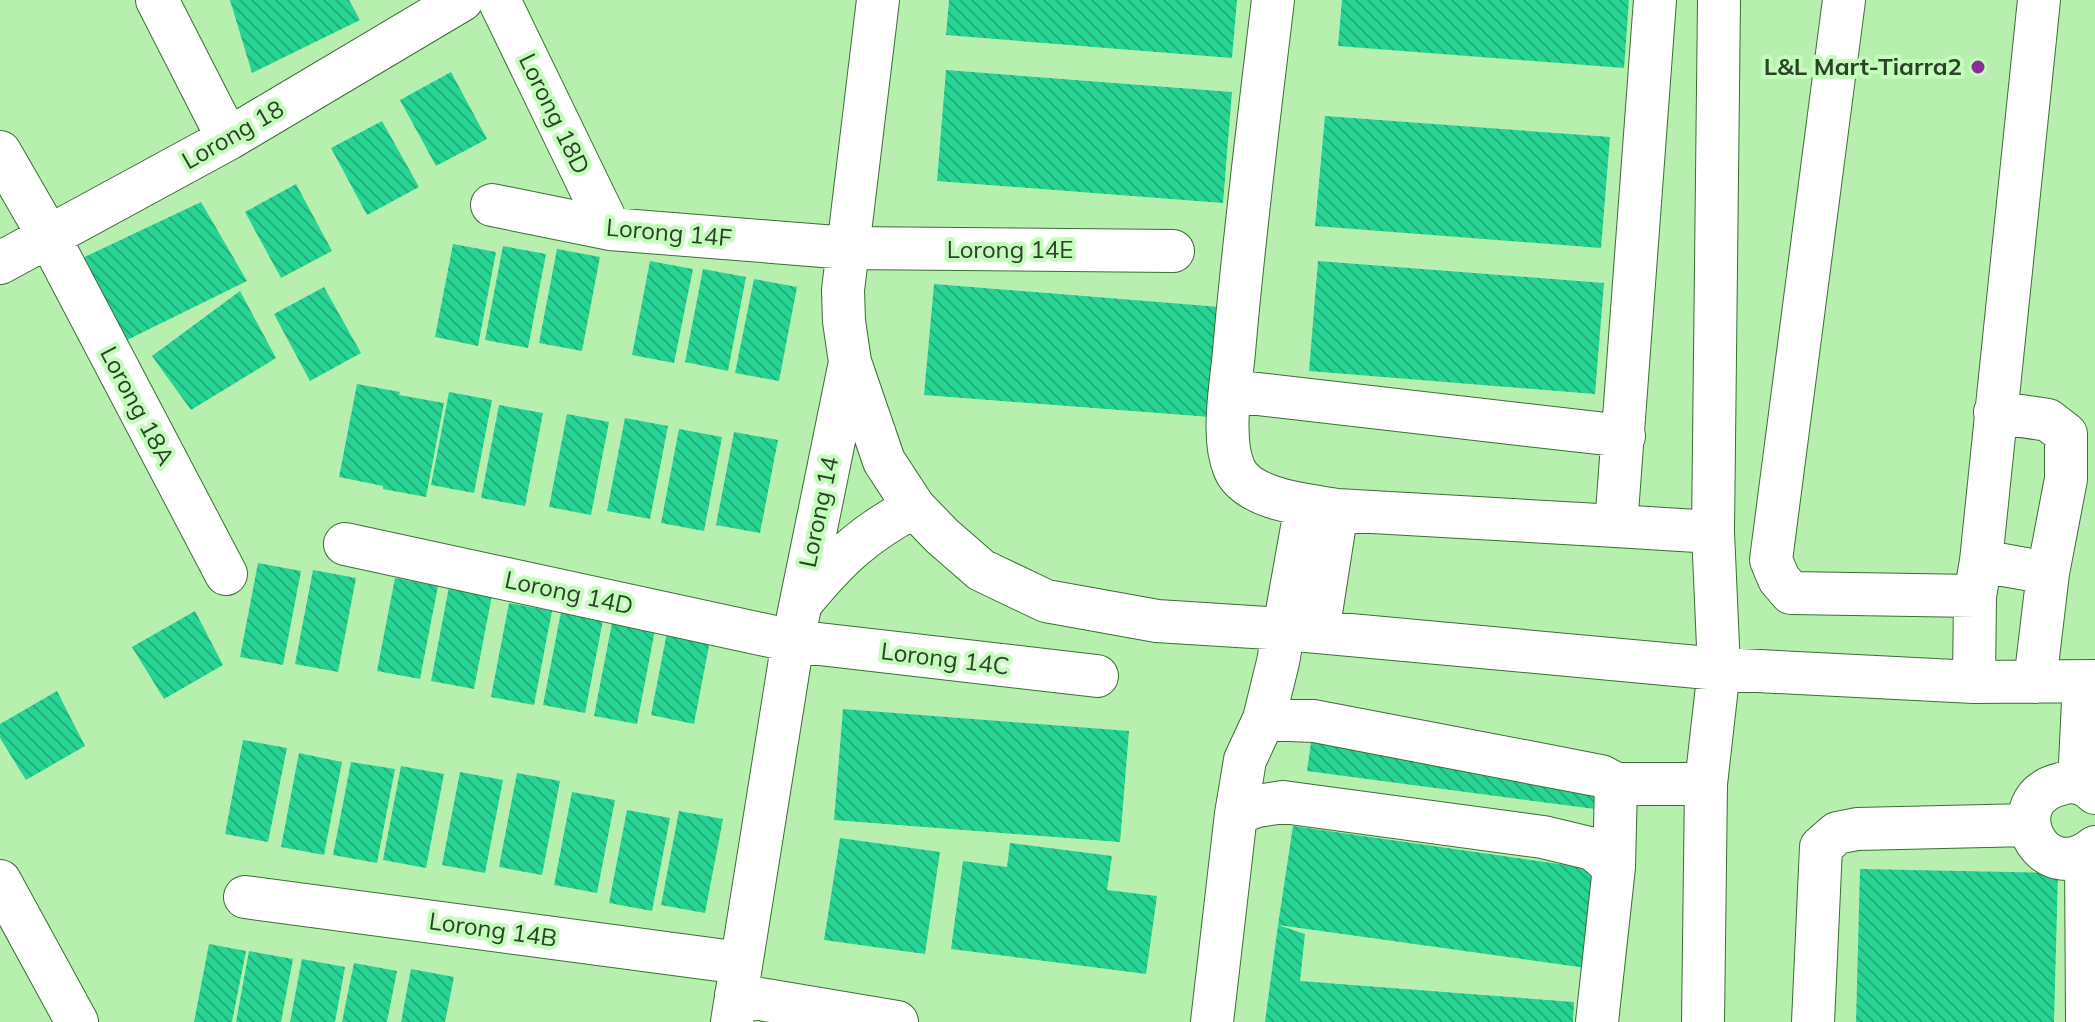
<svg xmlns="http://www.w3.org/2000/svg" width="2095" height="1022" font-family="Mulish,sans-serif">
<defs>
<pattern id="building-back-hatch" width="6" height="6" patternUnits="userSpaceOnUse" patternTransform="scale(2)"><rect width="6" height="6" fill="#28d494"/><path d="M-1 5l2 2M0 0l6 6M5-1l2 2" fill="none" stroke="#23ae79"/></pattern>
</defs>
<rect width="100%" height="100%" fill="#b7efaf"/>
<path fill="url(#building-back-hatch)" d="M230,0H349L360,20L252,73Z
M949,0H1237L1232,58L946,35Z
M1342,0H1629L1624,68L1338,46Z
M946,70L1232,92L1223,203L937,181Z
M451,72L487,139L436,166L400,100Z
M1325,116L1610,137L1601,248L1315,226Z
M382,121L419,187L367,215L331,148Z
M296,184L332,251L281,278L245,212Z
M201,202L247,281L123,342L74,262Z
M453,244L496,252L478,346L435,337Z
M503,246L546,254L528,348L485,340Z
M557,249L600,257L582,351L539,343Z
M650,261L693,269L674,363L632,355Z
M1318,261L1604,283L1595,394L1309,371Z
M703,269L746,277L728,371L685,362Z
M754,279L797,287L779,381L735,373Z
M934,284L1220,307L1210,417L924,395Z
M324,287L361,353L310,381L274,314Z
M240,291L276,358L191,410L152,356Z
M357,384L400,392L399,395L444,403L426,497L383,489V486L339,477Z
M449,392L492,400L474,493L431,485Z
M499,405L543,413L525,506L481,498Z
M567,414L609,422L591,515L549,507Z
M625,418L668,426L650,519L607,511Z
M679,429L722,437L704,531L661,523Z
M734,432L778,440L760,533L716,525Z
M258,563L301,571L283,665L240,657Z
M313,570L356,578L338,672L295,664Z
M395,578L438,586L420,679L377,671Z
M449,587L492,595L474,689L431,681Z
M509,603L552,611L534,705L491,697Z
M195,611L223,665L164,699L132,647Z
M561,612L603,620L585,713L543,705Z
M669,622L712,630L694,724L651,715Z
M612,623L655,630L637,724L594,716Z
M57,691L85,746L26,780L0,738V724Z
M843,709L1129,731L1120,842L834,820Z
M1314,721L1602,759L1595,809L1307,771Z
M243,740L287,748L268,842L225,834Z
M299,753L342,762L324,855L281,847Z
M351,762L395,769L377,863L333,855Z
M401,766L444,774L426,868L383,860Z
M460,772L503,780L485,873L442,865Z
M517,773L560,781L542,875L499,867Z
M572,792L615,800L597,893L554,885Z
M627,810L670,818L652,911L609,903Z
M679,811L723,819L705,913L661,905Z
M1293,826L1601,870L1586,968L1278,925L1305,934L1300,981L1574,1002L1573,1022H1265L1278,925Z
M840,838L940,852L925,954L824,940Z
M1010,843L1112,856L1107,890L1157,896L1146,974L951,949L963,861L1007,867Z
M1860,869L2058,873L2054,1022H1856Z
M209,944L246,951L232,1022H194Z
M249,951L293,959L281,1022H236Z
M302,959L345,967L335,1022H290Z
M354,963L397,971L387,1022H342Z
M411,969L454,977L445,1022H401Z"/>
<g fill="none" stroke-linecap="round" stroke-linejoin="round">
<defs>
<path id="minor" d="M157,0L228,139
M499,0L610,229
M1273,0C1259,117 1244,235 1234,352C1231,385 1221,437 1234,468C1247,500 1307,505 1337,510L1616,526L1655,0
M1844,0L1771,560L1779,579L1791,593L1975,596
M0,152L49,237L226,574
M492,205L610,229L848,248L1173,251
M0,263L228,139L462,0
M850,362L884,461L914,507L942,536L981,570L1046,601L1157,621L1285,629L1719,669L1974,682L2095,681
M1231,391L1624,436
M1995,412L2048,420L2066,434V479L2048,573
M1616,526L1713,532
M345,544L793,641L1097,676
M1981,561L2048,573L2035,682
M803,601C839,557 864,534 914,507
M1318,632L1337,510
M1974,682L1975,596L1981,561L2039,0
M1264,719L1314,721L1601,776L1616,784L1614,867L1597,1022
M2079,783L2084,682
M1616,784H1706
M2095,793C2086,784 2073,780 2061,784C1997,799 2041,891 2095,847
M1236,814L1257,806L1283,802L1543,837L1593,849L1614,867
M2086,854L2087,1022
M0,881L77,1022
M245,897L741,963
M736,995L897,1022
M732,1022L793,641L850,362L844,321L843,290L878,0
M1212,1022L1236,814L1245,760L1264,719L1278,662L1306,505
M1703,1022L1706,784L1719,669L1713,532L1719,0
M1813,1022L1821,847L1837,833L1857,829L2029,825"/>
</defs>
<use href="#minor" stroke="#3b6e35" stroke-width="44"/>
<use href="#minor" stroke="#fff" stroke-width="42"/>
</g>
<circle fill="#892d98" stroke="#c4fcbc" stroke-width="3" cx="1978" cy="67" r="8"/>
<g text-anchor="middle" stroke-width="8" stroke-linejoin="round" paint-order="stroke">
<g font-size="24" font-weight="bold" fill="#2b4229" stroke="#c4fcbc" text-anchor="end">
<text x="1962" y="75">L&amp;L Mart-Tiarra2</text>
</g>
<g font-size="24" fill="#2b4229" stroke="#c4fcbc">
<text transform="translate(554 114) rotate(64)" y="8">Lorong 18D</text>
<text transform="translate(233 135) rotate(-30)" y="8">Lorong 18</text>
<text transform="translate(669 233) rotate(5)" y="8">Lorong 14F</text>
<text x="1010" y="258">Lorong 14E</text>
<text transform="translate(137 406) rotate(62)" y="8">Lorong 18A</text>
<text transform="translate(819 512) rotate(-78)" y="8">Lorong 14</text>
<text transform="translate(569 593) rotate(12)" y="8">Lorong 14D</text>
<text transform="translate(945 659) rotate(7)" y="8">Lorong 14C</text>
<text transform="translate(493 930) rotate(8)" y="8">Lorong 14B</text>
</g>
</g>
</svg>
